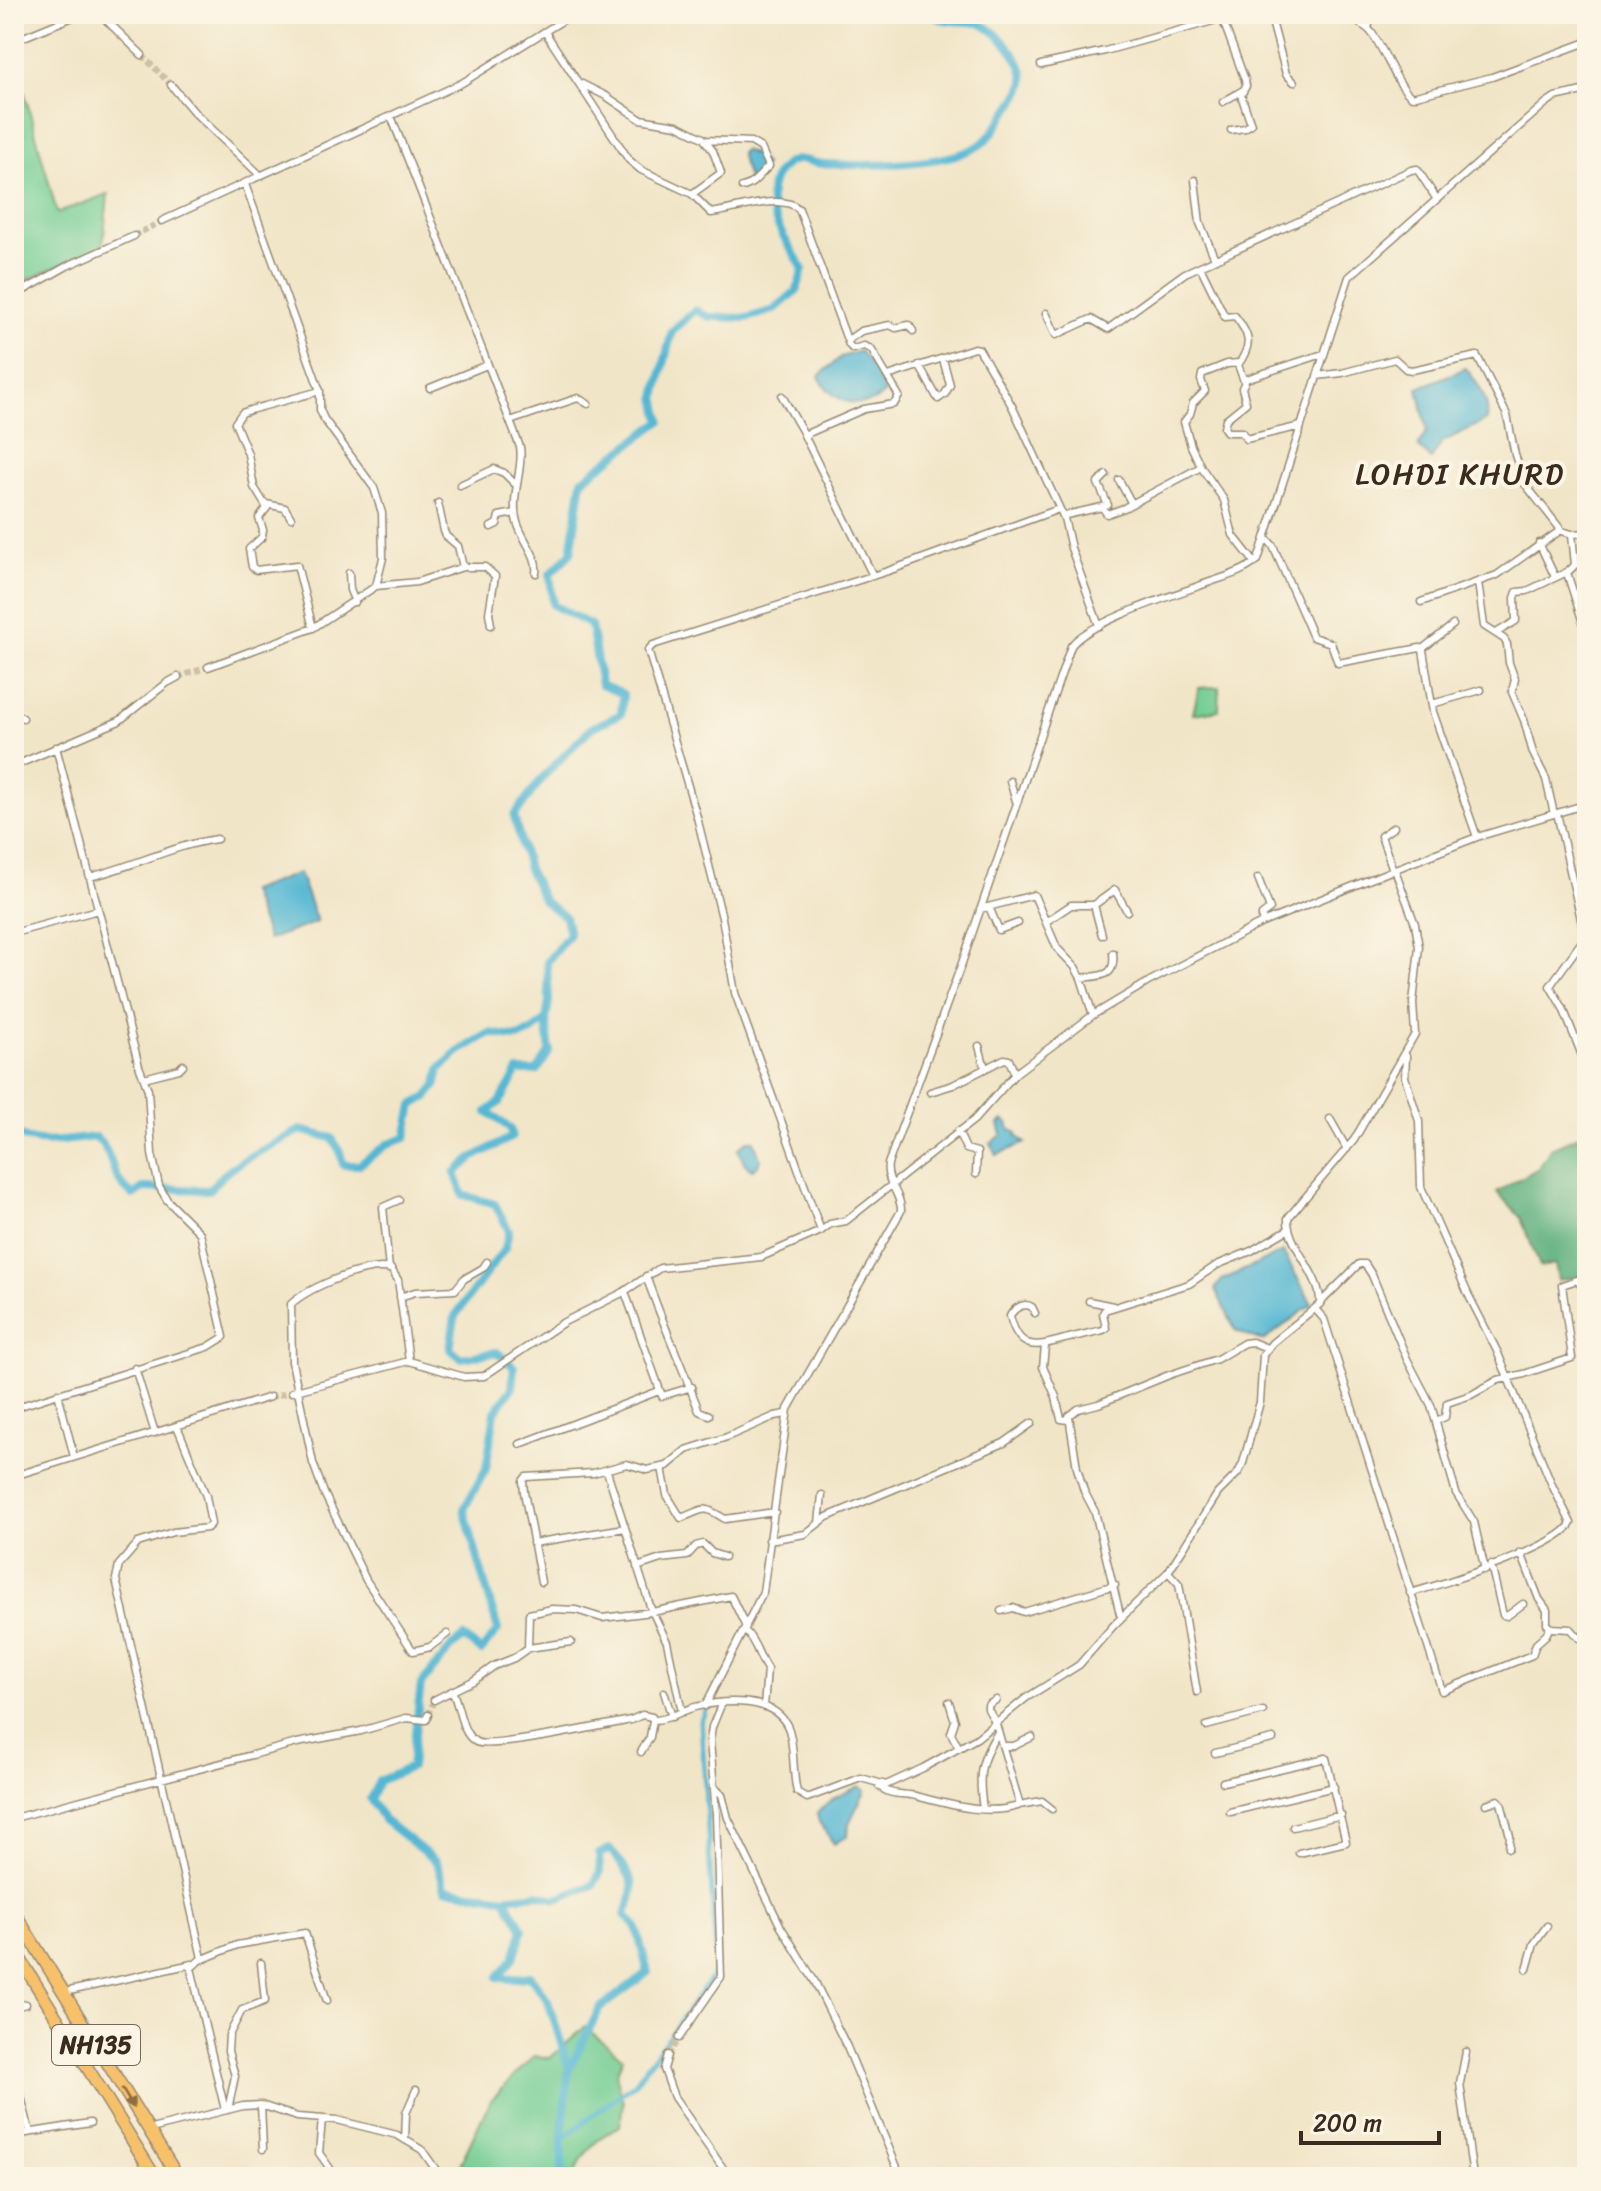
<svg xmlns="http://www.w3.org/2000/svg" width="1601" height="2191" font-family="Sriracha,sans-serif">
<rect width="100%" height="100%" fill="#fcf5e5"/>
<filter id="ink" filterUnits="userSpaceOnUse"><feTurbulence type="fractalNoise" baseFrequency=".0125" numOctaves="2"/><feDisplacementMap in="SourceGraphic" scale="16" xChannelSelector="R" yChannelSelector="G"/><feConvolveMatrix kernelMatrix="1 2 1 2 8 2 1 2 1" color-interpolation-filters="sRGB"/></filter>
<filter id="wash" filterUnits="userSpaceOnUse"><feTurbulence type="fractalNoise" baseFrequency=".006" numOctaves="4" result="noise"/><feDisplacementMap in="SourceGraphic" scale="32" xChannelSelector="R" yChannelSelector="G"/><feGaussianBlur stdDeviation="1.8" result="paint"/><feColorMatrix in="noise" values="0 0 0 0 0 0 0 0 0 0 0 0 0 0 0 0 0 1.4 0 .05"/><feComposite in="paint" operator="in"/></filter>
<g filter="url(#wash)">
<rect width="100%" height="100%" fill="#f1e5c7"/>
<path fill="#74ce94" stroke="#587c59" stroke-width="2" d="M23,87L57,213L108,194L103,245L14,286V88Z
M1219,687V710L1193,714L1199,688Z
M585,2027L623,2058L616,2073L623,2102L620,2126C598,2136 581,2154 574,2177H465L459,2167L490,2101L534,2056L550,2058Z"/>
<path fill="#5fb17e" stroke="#4d6e4e" stroke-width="2" d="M1578,1136L1587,1146V1289L1582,1277L1558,1280L1555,1264L1540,1267L1521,1218L1497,1192L1538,1168L1551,1148Z"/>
<path fill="#55b7d3" stroke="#487078" stroke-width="2" d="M744,150L757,156L765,165L754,177L748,179L740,153Z
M860,351L876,372L885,393C863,414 830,401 819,376L841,357Z
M1466,368C1478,384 1490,400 1487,420L1442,442L1431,459L1418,447L1427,431L1418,388Z
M299,873L317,922L268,940L250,891Z
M1003,1120L1008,1123L1010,1129L1017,1133L1016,1135L1025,1143L997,1155L990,1143L1002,1135L999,1124Z
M754,1140L760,1159L758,1166L752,1170L745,1164L738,1149L746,1142Z
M1283,1252L1312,1304L1263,1341L1236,1331L1215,1289L1222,1280Z
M860,1786L865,1791L849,1823L848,1835L834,1844L819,1822L817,1813L834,1798Z"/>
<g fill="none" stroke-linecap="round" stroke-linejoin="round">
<path stroke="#55b7d3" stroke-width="5" d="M562,2139L635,2083L714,1974L716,1961L701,1720L709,1704"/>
<path stroke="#55b7d3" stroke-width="8" d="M14,1132C36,1148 70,1140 96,1137C116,1155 107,1176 133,1195L143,1188L209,1190C231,1161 268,1149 300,1130L332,1138L340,1151L343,1165H359L388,1144L406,1138L413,1105L427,1097L436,1086L440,1069L458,1052L490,1033C522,1039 521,1040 546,1020
M505,1898L537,1894L556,1899L593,1885L600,1873L599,1854L610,1849C630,1876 641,1881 625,1915L636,1926L648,1972L600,2008L570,2067
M562,2177V2139L569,2068L548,2001L530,1976L511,1979L498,1977L514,1958L523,1929L505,1898L445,1889L437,1862L384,1820L370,1799L379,1781L411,1767L421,1684L451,1648L464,1637L481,1651L498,1630L464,1509L486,1469L495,1412L512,1388L514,1367L497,1352L461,1358L450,1349L455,1316L505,1248L509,1231L495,1204L463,1195L455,1173L472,1158L512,1137L510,1128L487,1112L500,1102L518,1071H537L550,1051L546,1020L549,1001L547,962L569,934L565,917L544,901L528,869L514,816L544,776L591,728L621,714L623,694L601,685L591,625L553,605L550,574L571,553L582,480L661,421L656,397L672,331L695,310L709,317L747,318L774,310L797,290L803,269C788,242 757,206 777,174C779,171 786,163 790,162C802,156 813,164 825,164C865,166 948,166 980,145C989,139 994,131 1000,122C1006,113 1024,91 1024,81C1025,61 1002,37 987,27C975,19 960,23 946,20C940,19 934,16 929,14"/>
</g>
</g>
<g filter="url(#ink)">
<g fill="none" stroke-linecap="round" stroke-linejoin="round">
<path stroke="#cdc0a5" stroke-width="6" stroke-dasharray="6 3" stroke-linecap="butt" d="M142,55L171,85
M134,236L162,221
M178,677L208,667
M270,1397L292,1392
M428,1715L434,1700
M668,2055L679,2038"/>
<defs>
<path id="street" d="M100,14L142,55
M1270,14L1286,74L1294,82
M1345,14C1353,22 1365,24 1371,32C1384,48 1398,88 1412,97L1492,77L1587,42
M1222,18L1245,80L1246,86L1241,95L1251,124L1245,128L1231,130
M1368,28L1372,14
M545,32L629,160L641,170L692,194L711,213C732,211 782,192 799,209L849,345L853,349L864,346L871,349L899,396L894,404L864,409L804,435L873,576
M14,41L80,14
M1041,65L1105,51L1238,14
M580,83L606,96L640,119L677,125L703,138L713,151L721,173L692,194
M171,85L194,112L261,176
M1223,102L1243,90
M391,116L520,447C524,466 511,495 516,518C519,537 539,554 536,573
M705,140L751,142L761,148L769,166C761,173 753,186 742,187
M1195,180L1200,223L1215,259
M162,221L462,83L573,14
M1200,266L1225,317L1235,316C1251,336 1252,345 1238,365L1244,381
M14,296L67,266L134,236
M1046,313L1056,335L1091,319L1108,329L1185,273L1411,170L1417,169L1436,198
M848,340L861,331L890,325L896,328L909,325L913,331
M919,365L938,399L945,394L950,385L943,359
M888,376L974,348L979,349L1012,406L1064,518L1071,548L1099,626
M1317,376L1342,373L1395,359L1406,369L1412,370L1477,356L1507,415L1515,455L1525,484L1562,531L1572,534L1587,533
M430,388L487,365
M782,396L804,434
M510,421L578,398L588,404
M1301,426L1246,439L1242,432H1227L1224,428L1226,419L1246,403L1242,388L1246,379L1323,354
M1201,467L1191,446L1184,422L1190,414L1193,403L1205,391L1201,380L1202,374L1227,364L1238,363
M1119,480L1131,502
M460,485L494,469L504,473L515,484
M266,504L285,508L291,518
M1102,507L1108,505L1098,483L1106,475
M1064,518L1066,515L1102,507L1107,514L1124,508L1201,467L1224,500L1233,535L1255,563
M491,527L497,524L499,516L515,513
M1572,534L1575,565L1567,573L1587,635
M1265,541H1269L1273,546L1313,637L1331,643L1338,663L1420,648L1423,650L1433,712L1477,837
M1539,543L1555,577
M463,567H485L495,576L489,613L491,625
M349,573L350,590L355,602
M1478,582L1484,626L1504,639L1507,644L1509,663L1515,679L1512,692L1524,720L1533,753L1546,779L1554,814
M376,586L417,582L463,567L458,546L446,536L444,531L438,503
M1421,602L1497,575L1561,530
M313,628L297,565L256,570L252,567L249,549L262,537L263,530L259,518L267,508L254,487L248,454L235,423L242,413L250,410L320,391
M1496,633L1516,621L1515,598L1517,592L1527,591L1567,572
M1422,649L1453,625
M208,667L313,628L376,586L383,558L382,513L374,488L324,419L320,410V391L245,184
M1432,704L1481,690
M14,716L18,715L23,718
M14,749L19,764
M14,766L119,721L167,683L178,677
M1010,781L1016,801
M1557,813L1585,937L1550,986L1563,1008L1587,1068
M1393,870L1381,836L1394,827
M89,877C133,867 173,845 217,839
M1258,878L1270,909L1262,915V923
M1094,905L1102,935
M989,907L999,930L1018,923
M980,909L1034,895L1057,948L1075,967L1081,978L1093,1015
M1047,921L1071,905H1094L1115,890L1127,911
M14,933L98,910
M1081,978C1102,975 1116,978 1113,953
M979,1046L985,1068
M1406,1056L1405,1077L1419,1121L1421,1187L1468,1294L1497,1351L1552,1485L1571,1523C1562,1546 1438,1586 1410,1593
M144,1078L179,1069L183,1065
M930,1092L953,1085L1004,1059L1009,1060L1015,1074
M1330,1119L1347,1149
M958,1131L966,1149L977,1152L976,1174
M821,1231L735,993L722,918L697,817L648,650L653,645L888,571L1059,509
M389,1269L383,1207L399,1200
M646,1276C662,1322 682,1366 699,1411L709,1415
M625,1292L662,1396L692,1387
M400,1297L415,1292L455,1290L464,1279L483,1268L487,1262
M1089,1301L1113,1306
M1321,1302L1359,1264H1365L1372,1275L1407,1359L1431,1405L1456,1493L1474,1522L1485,1570
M1316,1310L1324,1319L1442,1691L1532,1655L1536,1644L1546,1635L1550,1627
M1035,1313L1032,1307C1024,1302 1014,1308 1010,1316C1019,1352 1036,1347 1065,1339C1077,1336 1090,1333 1103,1330L1106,1328L1103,1313L1105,1310L1189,1284L1217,1265L1251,1251L1289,1229
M1045,1346L1043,1367L1056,1397L1061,1419L1068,1420
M409,1361L398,1280L391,1269C366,1263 310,1287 291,1304L292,1362L313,1463L324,1493L366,1580L413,1651L430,1647L447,1634
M135,1368L155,1433
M292,1392L409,1361L464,1377L484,1376L564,1322L622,1293L660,1268L761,1257L821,1231L830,1224L846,1221L974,1120L1016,1073L1093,1015L1150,981L1262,923L1393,870L1477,837L1587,804
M58,1393L74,1457
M14,1408L208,1347L224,1337L200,1233L167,1200L159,1186L152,1154L148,1090L139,1066L56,747
M1436,1421L1445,1417L1447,1403L1471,1395L1498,1380L1524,1374L1572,1358L1562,1285L1577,1280L1587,1292
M177,1426L206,1496L211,1524L207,1528L173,1532L138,1543L119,1565L116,1579L202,1958L191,1968L225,2110
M520,1444L659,1391
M662,1467L667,1495L681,1518C706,1509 701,1504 725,1519L775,1512
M607,1471L651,1609L667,1642L682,1712
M14,1476L270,1397
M819,1523L822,1495
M769,1540L805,1534L827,1517L1004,1443L1032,1423
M533,1543L625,1528
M1521,1553L1539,1599L1547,1610V1624L1552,1628L1571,1629L1579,1638L1587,1635
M1491,1565L1503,1615L1507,1616L1523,1604
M637,1567L661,1559L687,1556L696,1546L703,1544L712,1553L724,1557
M1168,1572L1179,1584L1197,1692
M541,1582L524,1492L523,1481L526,1477L593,1473L627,1464L647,1470L667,1466L686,1450L727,1437L775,1416L786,1414
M1001,1611L1013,1608L1024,1612L1115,1585
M1123,1616L1120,1614L1095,1512L1084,1491L1077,1468L1069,1416L1078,1409L1098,1404L1169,1375L1217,1359L1244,1343L1252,1342L1267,1348
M745,1631C756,1641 758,1656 767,1669L764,1707
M528,1648L529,1614L552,1609L576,1610L602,1618L652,1612L731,1596L746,1627
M452,1691L473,1681L494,1666L514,1658L528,1648L571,1642
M664,1692L672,1717
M434,1700L452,1691C460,1705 460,1733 476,1742C490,1750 608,1724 631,1720L642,1715L652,1717L653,1720C669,1720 680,1711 695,1707C722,1700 777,1695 789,1730C795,1749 792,1772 797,1792L807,1798L861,1778L886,1785L923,1768L977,1738L1026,1698L1079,1665L1114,1625L1168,1572L1218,1493L1238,1473L1243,1463L1260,1402L1263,1355L1272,1343L1320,1304C1322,1275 1286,1245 1288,1218L1354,1140L1415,1034L1413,1003L1419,947L1415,924L1395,870
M949,1702L955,1721L951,1733L959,1748
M705,1706L763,1592L788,1409L901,1211C902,1194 885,1183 888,1164L962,963L1071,646C1089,621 1180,593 1213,581C1228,576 1245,571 1258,560L1349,277L1546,103L1555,97L1587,90
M1206,1726L1263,1711
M1003,1746H1014L1032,1737
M641,1752L650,1737L653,1720
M1215,1753L1273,1739
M1223,1782L1326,1758L1346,1842L1299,1853
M879,1786C890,1796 902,1793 916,1796C947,1804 986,1816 1018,1806L1019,1802L996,1724L988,1709V1705L996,1700
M714,1787L722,1795L728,1818L781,1927L815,1982L847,2047L901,2177
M1486,1804L1498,1800L1501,1803L1510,1836L1509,1848
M1019,1805L1042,1801L1052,1809
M983,1809C978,1775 979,1762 998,1732
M1230,1812L1334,1787
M14,1818L297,1743L361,1731L406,1718L426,1720L428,1715
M1293,1827L1341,1815
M201,1960L237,1945L305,1933L327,2001
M1527,1969L1534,1944L1547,1926
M65,1992L192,1964
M14,2007L26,2004
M679,2038L721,1977L716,1814L710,1741L712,1727L721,1705
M1466,2052L1460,2083L1473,2177
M668,2055L664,2069L674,2097L729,2177
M14,2069L30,2132
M261,2105L263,2149
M228,2110L235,2076L228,2051L229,2035L242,2010L265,2001L261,1963
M322,2119L319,2153L334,2174
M147,2130L243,2106L261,2105L297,2117L337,2120L397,2135L422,2150L441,2177
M14,2135L90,2123
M405,2140L406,2113L416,2090
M14,2166L18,2177"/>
<path id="highway" d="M14,1912L178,2177
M14,1949L155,2177"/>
</defs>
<use href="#street" stroke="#968872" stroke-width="9"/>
<use href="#highway" stroke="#968872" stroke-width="14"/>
<use href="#street" stroke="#fff" stroke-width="6"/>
<use href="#highway" stroke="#f6c16b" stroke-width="11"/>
</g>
<defs><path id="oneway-solid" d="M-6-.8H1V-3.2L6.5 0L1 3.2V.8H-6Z" transform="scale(2)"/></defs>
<use fill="#8f6e41" href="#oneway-solid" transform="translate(128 2098) rotate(59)"/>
</g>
<g text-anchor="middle" stroke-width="8" stroke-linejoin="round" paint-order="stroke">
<rect fill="#fcf5e5" stroke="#75675a" stroke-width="2" x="52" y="2025" width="88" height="40" rx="6"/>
<g font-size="24" font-weight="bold" fill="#3b2a1e">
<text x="96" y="2053">NH135</text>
</g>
<g font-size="30" letter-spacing="2" fill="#3b2a1e" stroke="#fcf5e5">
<text x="1460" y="484">LOHDI KHURD</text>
</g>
</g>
<rect width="1601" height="2191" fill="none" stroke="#fcf5e5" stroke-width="48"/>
<path d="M1301 2131v12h138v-12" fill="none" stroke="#3b2a1e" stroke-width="4"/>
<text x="1313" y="2131" font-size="24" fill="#3b2a1e" stroke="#fcf5e5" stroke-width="6" paint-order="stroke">200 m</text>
</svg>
